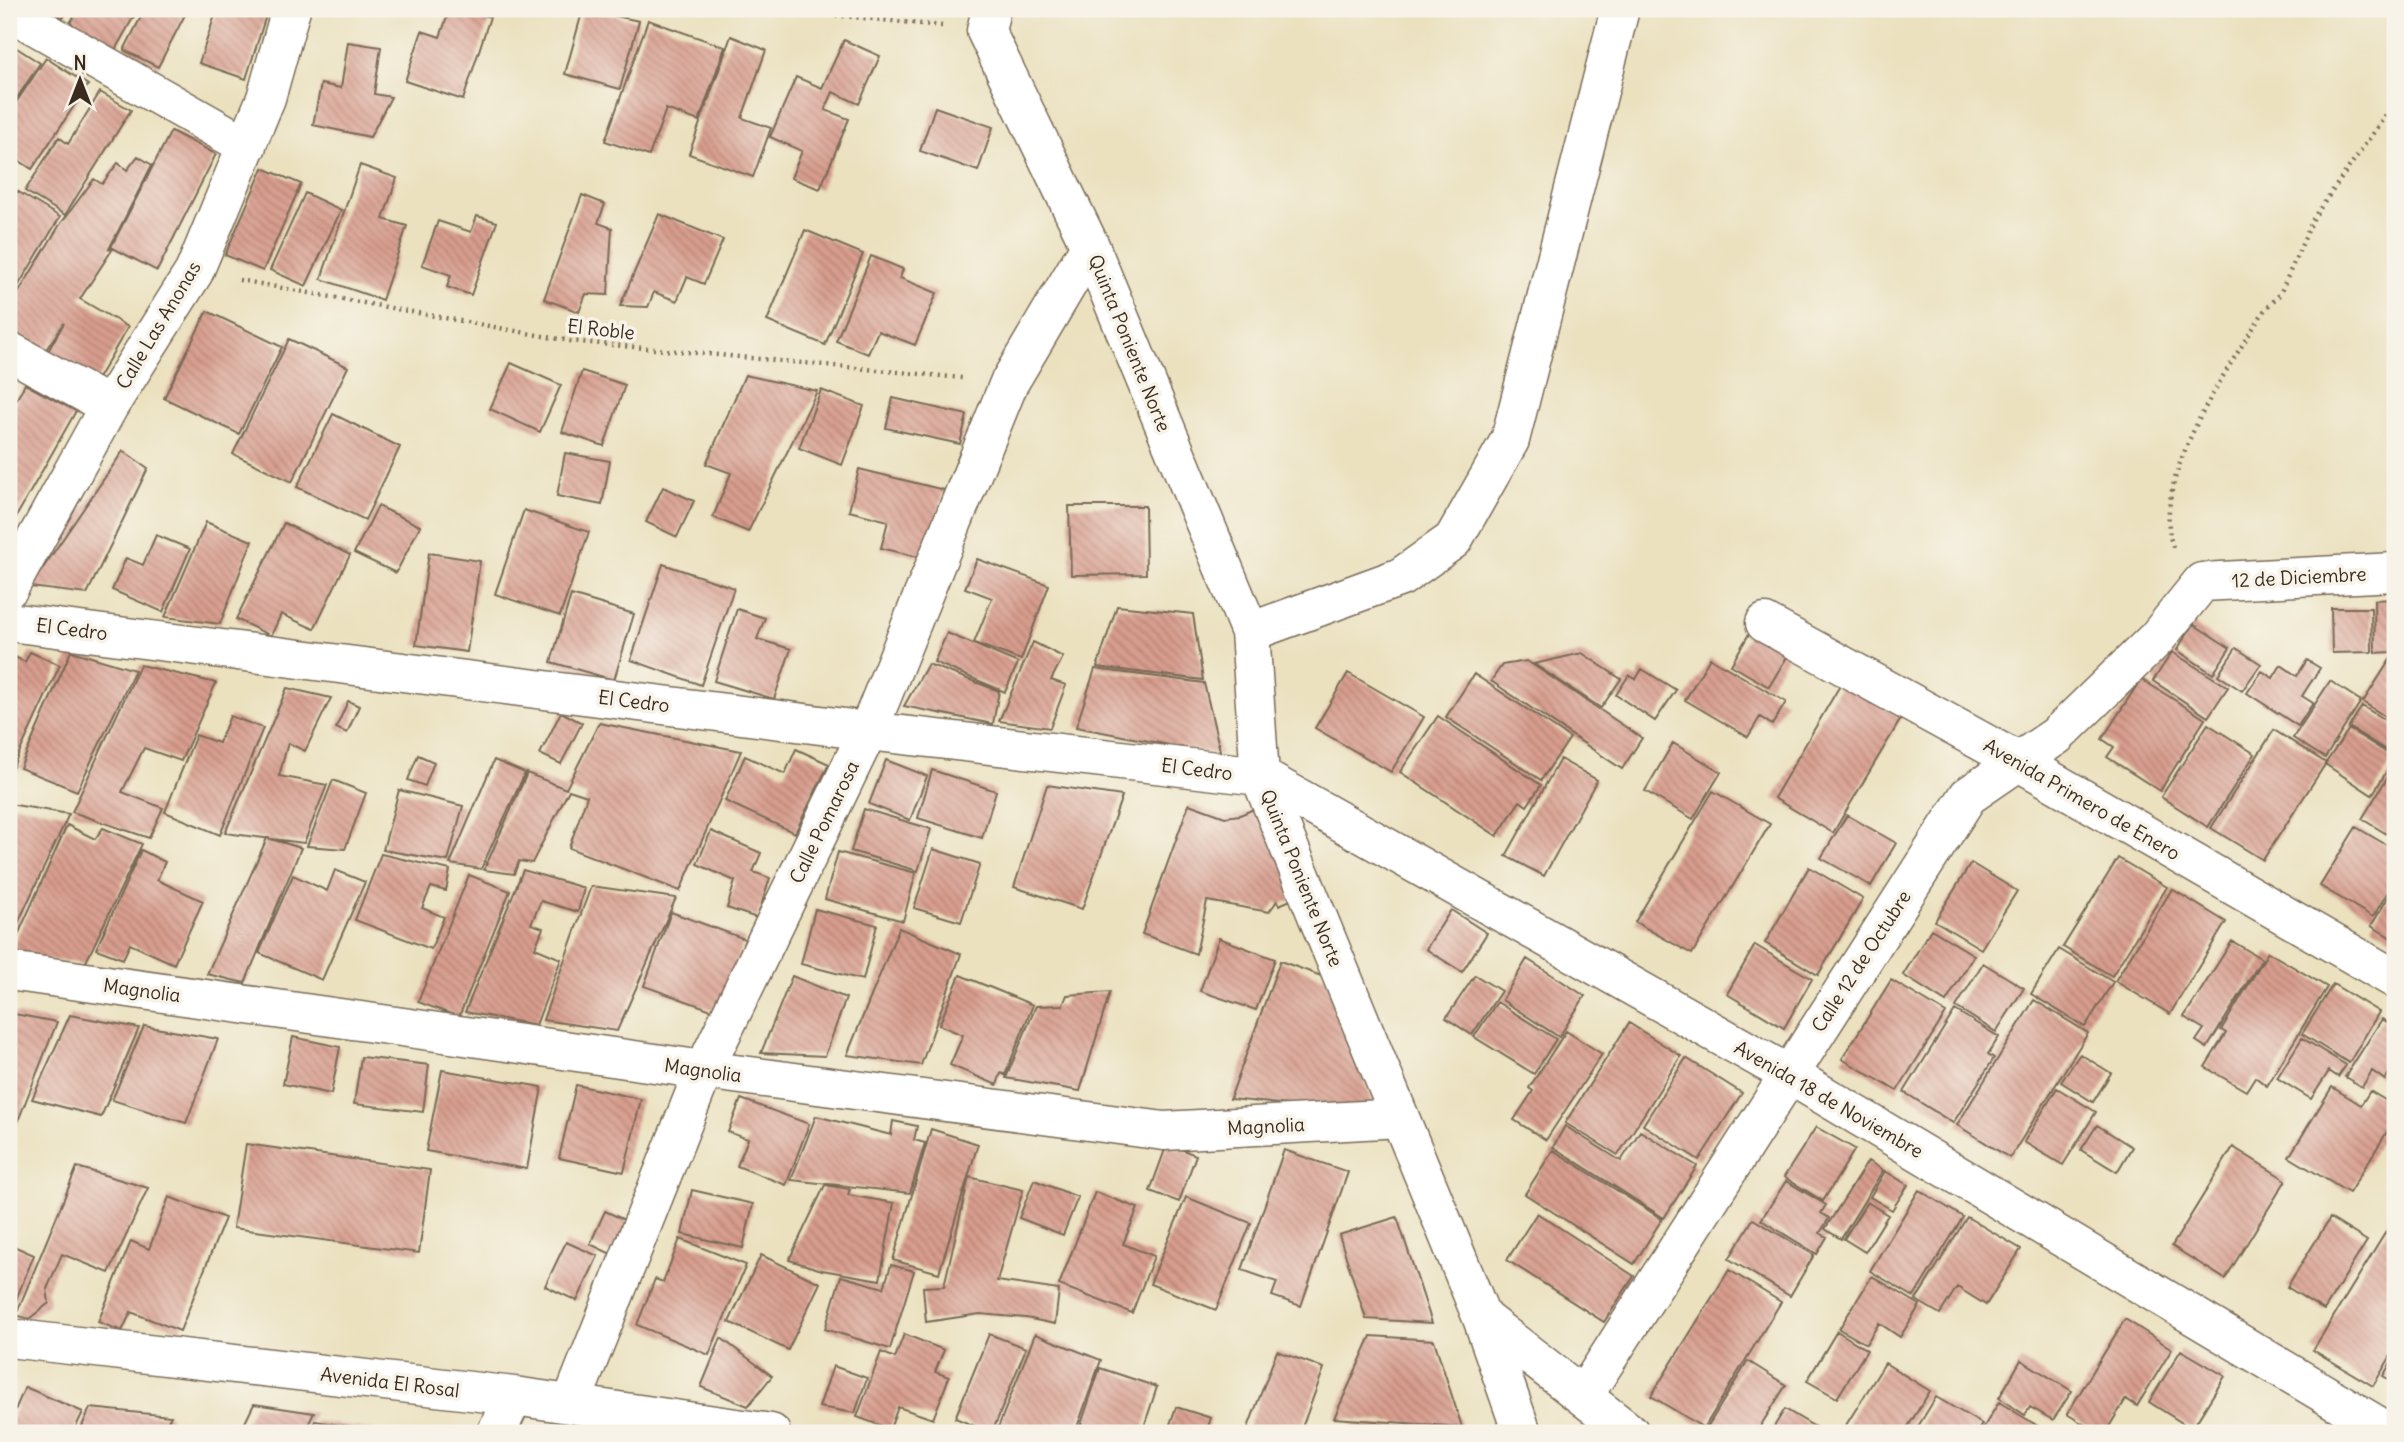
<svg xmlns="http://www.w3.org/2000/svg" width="2404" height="1442" font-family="Delius,sans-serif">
<defs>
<pattern id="building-back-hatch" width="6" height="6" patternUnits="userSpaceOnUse" patternTransform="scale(1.75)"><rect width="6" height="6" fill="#d89d8e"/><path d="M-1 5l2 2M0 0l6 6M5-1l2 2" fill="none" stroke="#b08073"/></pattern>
</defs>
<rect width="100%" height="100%" fill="#f7f3e8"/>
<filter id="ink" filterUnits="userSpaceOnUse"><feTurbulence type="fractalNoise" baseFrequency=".0143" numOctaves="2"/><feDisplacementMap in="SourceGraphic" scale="14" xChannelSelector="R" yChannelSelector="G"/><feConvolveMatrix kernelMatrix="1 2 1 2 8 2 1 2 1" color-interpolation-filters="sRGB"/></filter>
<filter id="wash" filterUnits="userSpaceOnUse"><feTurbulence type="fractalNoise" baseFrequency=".00686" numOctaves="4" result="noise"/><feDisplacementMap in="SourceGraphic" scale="28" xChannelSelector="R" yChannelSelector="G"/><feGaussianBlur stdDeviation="1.57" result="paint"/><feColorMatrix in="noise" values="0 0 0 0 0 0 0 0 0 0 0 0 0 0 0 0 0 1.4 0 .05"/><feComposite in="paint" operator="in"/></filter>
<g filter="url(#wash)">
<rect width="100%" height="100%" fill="#ebe1bf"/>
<g id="blocks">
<path fill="url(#building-back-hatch)" d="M46,9H69L63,18Z
M78,9H138L115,50L69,25Z
M145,9H188L158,67L124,50Z
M217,9H268L246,79L199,63Z
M450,9H464L490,17L463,100L405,81L422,31L440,37Z
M583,9L639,21L620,89L565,74Z
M648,20L725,47L699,121L666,109L649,156L605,141Z
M731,36L766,50L742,118L771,128L753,177L689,154Z
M844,40L880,56L859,104L833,92L825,110L849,119L820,189L791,178L802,151L770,137L796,77L822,88Z
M348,42L381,47L374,94L391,97L370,137L313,125L321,84L341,88Z
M9,43L40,63L9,110Z
M46,58L88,85L32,169L9,154V113Z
M100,92L131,110L65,215L25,191L59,137L68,144Z
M935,107L993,127L978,171L920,151Z
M171,131L216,154L157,271L111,247Z
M138,156L152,165L109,249L112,250L80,299L128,327L97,380L47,353L64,323L43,354L9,333V308L59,226L94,179L102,184L118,163L127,170Z
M360,165L397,178L383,219L407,226L382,300L321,279Z
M263,168L301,184L263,271L225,255Z
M17,191L60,217L9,301V205Z
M305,193L341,210L306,286L270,270Z
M582,195L605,204L598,223L612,228L608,295L586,294L579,312L544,299Z
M659,214L723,240L704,284L687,277L677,301L654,292L648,307L620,306Z
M477,216L497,222L471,295L447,287L451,275L422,265L438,221L471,232Z
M805,230L863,254L825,345L767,321Z
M871,256L903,269L900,278L937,293L915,345L878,331L868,354L836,341Z
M207,311L282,347L239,434L164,398Z
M289,339L348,367L292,482L233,454Z
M511,363L561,385L540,432L490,409Z
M582,371L625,385L604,446L562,432Z
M745,375L817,391L748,532L713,517L731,473L706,464Z
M25,384L76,411L16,517L9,513V413Z
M821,390L864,406L842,465L799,448Z
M893,398L967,415L960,444L886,428Z
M333,414L400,447L365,520L297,487Z
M123,451L148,468L87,594L30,587Z
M565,453L610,461L602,505L557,496Z
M859,469L944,490L927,559L881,548L888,521L849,511Z
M663,487L694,501L677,537L646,522Z
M378,506L420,526L396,573L354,553Z
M1069,506H1145L1146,574L1071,575Z
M524,510L589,532L560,616L495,594Z
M206,522L252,541L220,624L165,617Z
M284,523L350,555L314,629L281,614L271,636L236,619Z
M156,535L190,549L163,612L112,590L126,558L143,565Z
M429,553L480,561L467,652L416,645Z
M977,559L1049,585L1021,660L974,643L992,598L965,588Z
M663,564L734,588L701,685L631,660Z
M571,595L634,614L614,680L551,662Z
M2395,599V646L2391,652L2375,653L2374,600Z
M1117,606L1193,614L1203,680L1097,667Z
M2331,608H2371L2372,652L2332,653Z
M737,609L765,618L757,639L791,649L774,699L714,681Z
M2193,624L2230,648L2213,674L2177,650Z
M1753,627L1791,650L1769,687L1731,665Z
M947,633L1018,663L1005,692L934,662Z
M1033,642L1063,657L1051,680L1066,685L1050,728L999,721Z
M2236,648L2261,664L2242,691L2218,675Z
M71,651L135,670L77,791L20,768Z
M30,652L60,665L9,775V654L25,662Z
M2172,652L2228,687L2208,717L2153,681Z
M2395,652V723L2363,702Z
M1582,653L1621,679L1601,708L1534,664Z
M1710,658L1786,702L1772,725L1760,717L1748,737L1685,700Z
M2307,660L2320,668L2302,696L2313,703L2298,726L2247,693L2262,671L2273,678L2281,665L2297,676Z
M1527,661L1642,738L1622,769L1491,681L1502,665Z
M928,664L999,691L993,724L904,706Z
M140,665L216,683L181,761L144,748L122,792L163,808L149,838L72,812Z
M1095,669L1204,683L1221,755L1076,727Z
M1642,669L1676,690L1655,721L1616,695L1629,675L1636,679Z
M1348,673L1424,717L1391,772L1315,728Z
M1474,674L1570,738L1541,780L1446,717Z
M2141,679L2205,719L2160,791L2107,757L2114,747L2102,739Z
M2330,681L2361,701L2325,758L2293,738Z
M1842,682L1902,717L1833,833L1774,798Z
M287,688L331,698L305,751L288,743L279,776L327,785L304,843L225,833Z
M348,701L359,706L347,733L336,728Z
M2362,706L2395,726L2394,755L2349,727Z
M561,712L582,723L561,764L540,754Z
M230,716L263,728L220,835L165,812L196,735L219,743Z
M1438,716L1541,785L1527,806L1520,801L1497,836L1400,772Z
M599,723L741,751L680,891L569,848L587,796L569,790L532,863L519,861L514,874L484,870L527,773L566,789Z
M2208,724L2255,754L2208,827L2161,797Z
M2349,729L2395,758L2372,795L2325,764Z
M2274,730L2326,763L2263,860L2211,828Z
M1673,743L1721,772L1693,819L1645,791Z
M796,749L829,764L795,833L725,801L745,756L785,774Z
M418,755L434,762L425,786L408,780Z
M1560,759L1597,780L1544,876L1506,856Z
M494,760L525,773L481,869L450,864Z
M886,760L927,776L910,820L869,804Z
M2395,765V839L2362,819Z
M932,770L996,791L982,838L918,818Z
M333,780L366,793L345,849L307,846Z
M1047,785L1122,796L1082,909L1014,887Z
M399,790L463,806L448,861L383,850Z
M1713,791L1770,824L1692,954L1635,922Z
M9,804L69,814L9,942Z
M1189,804L1225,817L1240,815L1263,805L1303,895L1279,905L1277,901L1269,912L1207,901L1196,954L1142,934Z
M864,809L931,829L918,871L851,851Z
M1847,815L1896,843L1871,886L1821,858Z
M67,825L95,839L103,828L142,844L85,964L9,955Z
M2356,827L2395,850V880L2373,917L2320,886Z
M711,831L761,853L753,872L770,878L757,918L727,908L735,881L697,864Z
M267,838L301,848L245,983L207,974Z
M933,849L980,864L961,922L914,908Z
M141,850L165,862L157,880L203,901L174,964L130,944L123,959L96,949Z
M838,852L916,873L903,921L825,899Z
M381,854L450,870L446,891L431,887L422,908L444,917L431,949L355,920Z
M2118,858L2167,887L2112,976L2063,947Z
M1971,863L2017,891L1981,949L1935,921Z
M1809,867L1863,899L1818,975L1765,943Z
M335,870L365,882L322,980L259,953L293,875L327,891Z
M523,870L584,888L578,912L541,901L531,924L543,928L535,948L561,959L536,1025L465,1012Z
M469,875L510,891L459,1017L418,1002Z
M591,886L676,898L617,1031L543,1020Z
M2395,886V940L2371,926Z
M2172,889L2226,922L2170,1014L2115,981Z
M815,909L877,925L863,980L801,964Z
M1451,910L1487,933L1462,972L1426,949Z
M671,912L745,939L717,1012L644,986Z
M899,928L961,954L921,1065L847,1055Z
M1931,929L1974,955L1946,1002L1903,975Z
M1219,938L1275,959L1256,1010L1200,991Z
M2232,941L2262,959L2207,1048L2196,1041L2204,1029L2184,1017Z
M1755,945L1812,979L1784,1028L1727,994Z
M2059,949L2113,982L2085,1027L2031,994Z
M2268,952L2327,987L2267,1086L2255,1077L2246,1091L2205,1067L2226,1033L2221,1030Z
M1527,959L1585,996L1559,1037L1502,1000Z
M1280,961L1327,978L1377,1114L1230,1099Z
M1983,963L2024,988L1996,1032L1956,1007Z
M960,975L1033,1005L1005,1075L1001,1073L997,1085L950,1065L963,1035L939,1025Z
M1475,975L1501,991L1472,1035L1446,1018Z
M792,976L846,998L825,1056L761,1053Z
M1891,980L1946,1013L1897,1091L1842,1059Z
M2333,984L2379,1012L2349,1063L2302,1034Z
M1110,992L1080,1091L1006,1078L1036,1006L1063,1005L1067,995Z
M2034,1000L2088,1033L2010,1158L1957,1125Z
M1497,1002L1556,1039L1534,1074L1474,1037Z
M1955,1010L1999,1037L1988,1054L1994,1058L1953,1123L1904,1092Z
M9,1013L57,1022L9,1144Z
M70,1015L139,1028L101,1117L32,1099Z
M2382,1019L2395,1027V1063L2385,1080L2372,1071L2362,1087L2345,1077Z
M1629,1023L1681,1056L1618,1155L1565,1123Z
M144,1026L218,1039L186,1123L112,1100Z
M1566,1031L1602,1054L1546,1140L1514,1120L1533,1091L1529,1088Z
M293,1037L340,1047L331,1094L283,1084Z
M2302,1038L2346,1065L2338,1077L2329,1071L2311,1099L2277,1078Z
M2080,1054L2111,1073L2093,1102L2061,1082Z
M361,1057L429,1065L423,1112L354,1104Z
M1686,1058L1742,1093L1699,1160L1643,1125Z
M442,1070L542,1087L527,1169L426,1151Z
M576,1085L641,1099L624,1172L559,1158Z
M2332,1087L2361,1105L2370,1091L2395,1106V1119L2349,1193L2289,1157Z
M2057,1088L2096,1112L2063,1165L2024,1142Z
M741,1099L809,1124L786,1185L737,1166L748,1139L728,1132Z
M816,1116L891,1135L893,1121L917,1126L914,1140L925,1143L910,1193L791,1180Z
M2097,1125L2132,1147L2117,1172L2081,1150Z
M1565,1126L1621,1161L1640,1131L1697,1166L1664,1218L1553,1147Z
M1816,1127L1855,1149L1823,1201L1784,1177Z
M931,1129L978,1144L939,1273L893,1260Z
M246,1144L430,1170L419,1253L233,1228Z
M1167,1144L1196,1155L1179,1202L1150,1191Z
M2233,1147L2286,1180L2225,1279L2172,1246Z
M1284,1150L1348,1172L1301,1306L1272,1296L1277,1282L1242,1270Z
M1553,1150L1662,1219L1634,1264L1525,1194Z
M1868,1161L1883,1170L1841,1239L1825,1229Z
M77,1167L148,1188L109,1273L62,1254L47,1289L49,1303L29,1319L16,1315Z
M1885,1171L1908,1185L1892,1210L1870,1197Z
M969,1177L1023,1190L997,1281L1059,1290L1055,1324L1026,1318L980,1314L926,1322L923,1287L944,1286Z
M1034,1180L1078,1197L1063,1235L1019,1218Z
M1786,1181L1826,1205L1821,1213L1829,1218L1820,1233L1827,1237L1817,1254L1761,1220Z
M825,1185L850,1189L848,1195L894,1203L880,1280L822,1270L789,1260Z
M692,1190L753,1204L743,1248L682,1234Z
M1919,1190L1963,1217L1914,1297L1870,1271Z
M1095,1192L1138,1208L1123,1244L1154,1256L1132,1313L1059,1285Z
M169,1197L225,1218L180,1331L131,1312L122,1331L98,1322L131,1241L149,1249Z
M1186,1197L1251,1223L1216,1310L1150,1284Z
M1867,1202L1888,1215L1865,1252L1844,1239Z
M605,1211L629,1222L613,1255L590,1244Z
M1537,1213L1634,1276L1604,1322L1507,1260Z
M1397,1217L1432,1323L1366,1319L1339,1235Z
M1967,1217L2021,1249L1986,1305L1957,1287L1940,1314L1916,1300Z
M2395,1217V1349L2373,1386L2313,1350Z
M2330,1218L2367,1241L2324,1310L2287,1287Z
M1753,1219L1814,1255L1790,1296L1729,1259Z
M680,1239L746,1265L709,1355L637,1325L655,1279L663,1282Z
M566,1242L598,1256L577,1301L545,1286Z
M9,1244L34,1255L9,1317Z
M761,1255L820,1283L788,1350L729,1322Z
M891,1265L914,1271L890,1349L825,1329L841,1276L884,1288Z
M1729,1270L1781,1302L1704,1428L1651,1396Z
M1872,1276L1920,1305L1900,1337L1879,1323L1866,1344L1839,1329Z
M2125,1319L2172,1349L2137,1406L2126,1399L2105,1433H2098L2067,1414Z
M1837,1331L1867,1350L1837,1398L1807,1381Z
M904,1334L944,1350L935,1372L949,1377L933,1419L898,1407L890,1429L857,1417L881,1352L895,1358Z
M989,1334L1026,1348L992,1433L955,1418Z
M1035,1334L1101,1360L1075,1433H996Z
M1371,1336L1434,1340L1462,1427L1334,1418Z
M721,1338L772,1376L748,1406L701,1387Z
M2181,1350L2225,1376L2192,1429L2149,1402Z
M1277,1351L1324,1368L1300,1433H1246Z
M2395,1356V1383L2383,1376Z
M2021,1360L2072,1391L2053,1420L2030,1407L2025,1415L1999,1398Z
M1748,1361L1786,1385L1756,1433H1712L1706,1429Z
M1885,1363L1930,1391L1904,1433H1841Z
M833,1366L867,1378L855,1413L819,1407Z
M1100,1368L1157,1387L1142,1433H1078Z
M25,1387L83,1412L73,1433H9V1424Z
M1936,1397L1982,1424L1976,1433H1914Z
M1999,1402L2049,1433H1987L1982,1430Z
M254,1404L314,1413L304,1433H240Z
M1176,1407L1211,1418L1206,1433H1167Z
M90,1408L171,1416L161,1433H79Z
M1785,1409L1825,1433H1770Z
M315,1421L386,1432V1433H309Z
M1353,1424L1468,1430V1433H1352Z"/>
</g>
</g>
<g filter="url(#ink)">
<use href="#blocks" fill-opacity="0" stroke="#796a56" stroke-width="2"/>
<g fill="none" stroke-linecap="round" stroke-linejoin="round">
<defs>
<path id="minor" d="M991,9L986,31L1090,246L1250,632L1260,776L1482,1318L1522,1433
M9,11L247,146
M9,351L109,406
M9,588L109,406L194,272L266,98L291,9
M9,622L868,731L1260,776L1788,1074L2390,1433
M1765,623L2021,763L2395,979
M1250,632L1401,577L1453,540L1510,440L1620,9
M9,971L704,1070L1164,1131L1400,1118
M1482,1318L1630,1433
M9,1338L514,1396L771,1433
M1584,1395L1968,796L2056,736L2156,639L2202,582L2395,572
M571,1404L704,1070L868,731L1009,383L1090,246
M496,1433L514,1396"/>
</defs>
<use href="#minor" stroke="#796a56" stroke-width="41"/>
<path stroke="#796a56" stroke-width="4.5" stroke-dasharray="2 5" stroke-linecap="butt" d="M773,9L942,26
M239,280L570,341L962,378
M2173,547C2149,480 2229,367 2264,311L2280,294L2314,217L2395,102"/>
<use href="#minor" stroke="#fff" stroke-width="38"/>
</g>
</g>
<g text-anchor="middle" stroke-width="7" stroke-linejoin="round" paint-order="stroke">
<g font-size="19" fill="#3b2a1e" stroke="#f7f3e8">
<text transform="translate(158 325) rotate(-59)" y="7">Calle Las Anonas</text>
<text transform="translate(601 329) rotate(6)" y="7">El Roble</text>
<text transform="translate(1130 343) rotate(68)" y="7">Quinta Poniente Norte</text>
<text transform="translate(2299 577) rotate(-3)" y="7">12 de Diciembre</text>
<text transform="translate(72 629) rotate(7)" y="7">El Cedro</text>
<text transform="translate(634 701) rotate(7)" y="7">El Cedro</text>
<text transform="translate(1197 769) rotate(7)" y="7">El Cedro</text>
<text transform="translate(2082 799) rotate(30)" y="7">Avenida Primero de Enero</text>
<text transform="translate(824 822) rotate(-64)" y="7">Calle Pomarosa</text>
<text transform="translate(1302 878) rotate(68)" y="7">Quinta Poniente Norte</text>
<text transform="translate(1861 961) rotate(-57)" y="7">Calle 12 de Octubre</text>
<text transform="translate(142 990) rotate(8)" y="7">Magnolia</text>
<text transform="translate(703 1070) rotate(8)" y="7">Magnolia</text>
<text transform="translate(1829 1099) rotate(30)" y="7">Avenida 18 de Noviembre</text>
<text transform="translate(1266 1126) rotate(-3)" y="7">Magnolia</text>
<text transform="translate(390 1382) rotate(7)" y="7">Avenida El Rosal</text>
</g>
</g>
<rect width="2404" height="1442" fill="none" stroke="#f7f3e8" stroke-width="35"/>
<g transform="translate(80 80)" stroke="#f7f3e8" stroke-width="5" paint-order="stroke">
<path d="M0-5L12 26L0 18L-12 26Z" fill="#3b2a1e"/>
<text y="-10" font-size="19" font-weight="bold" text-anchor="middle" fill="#3b2a1e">N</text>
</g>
</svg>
